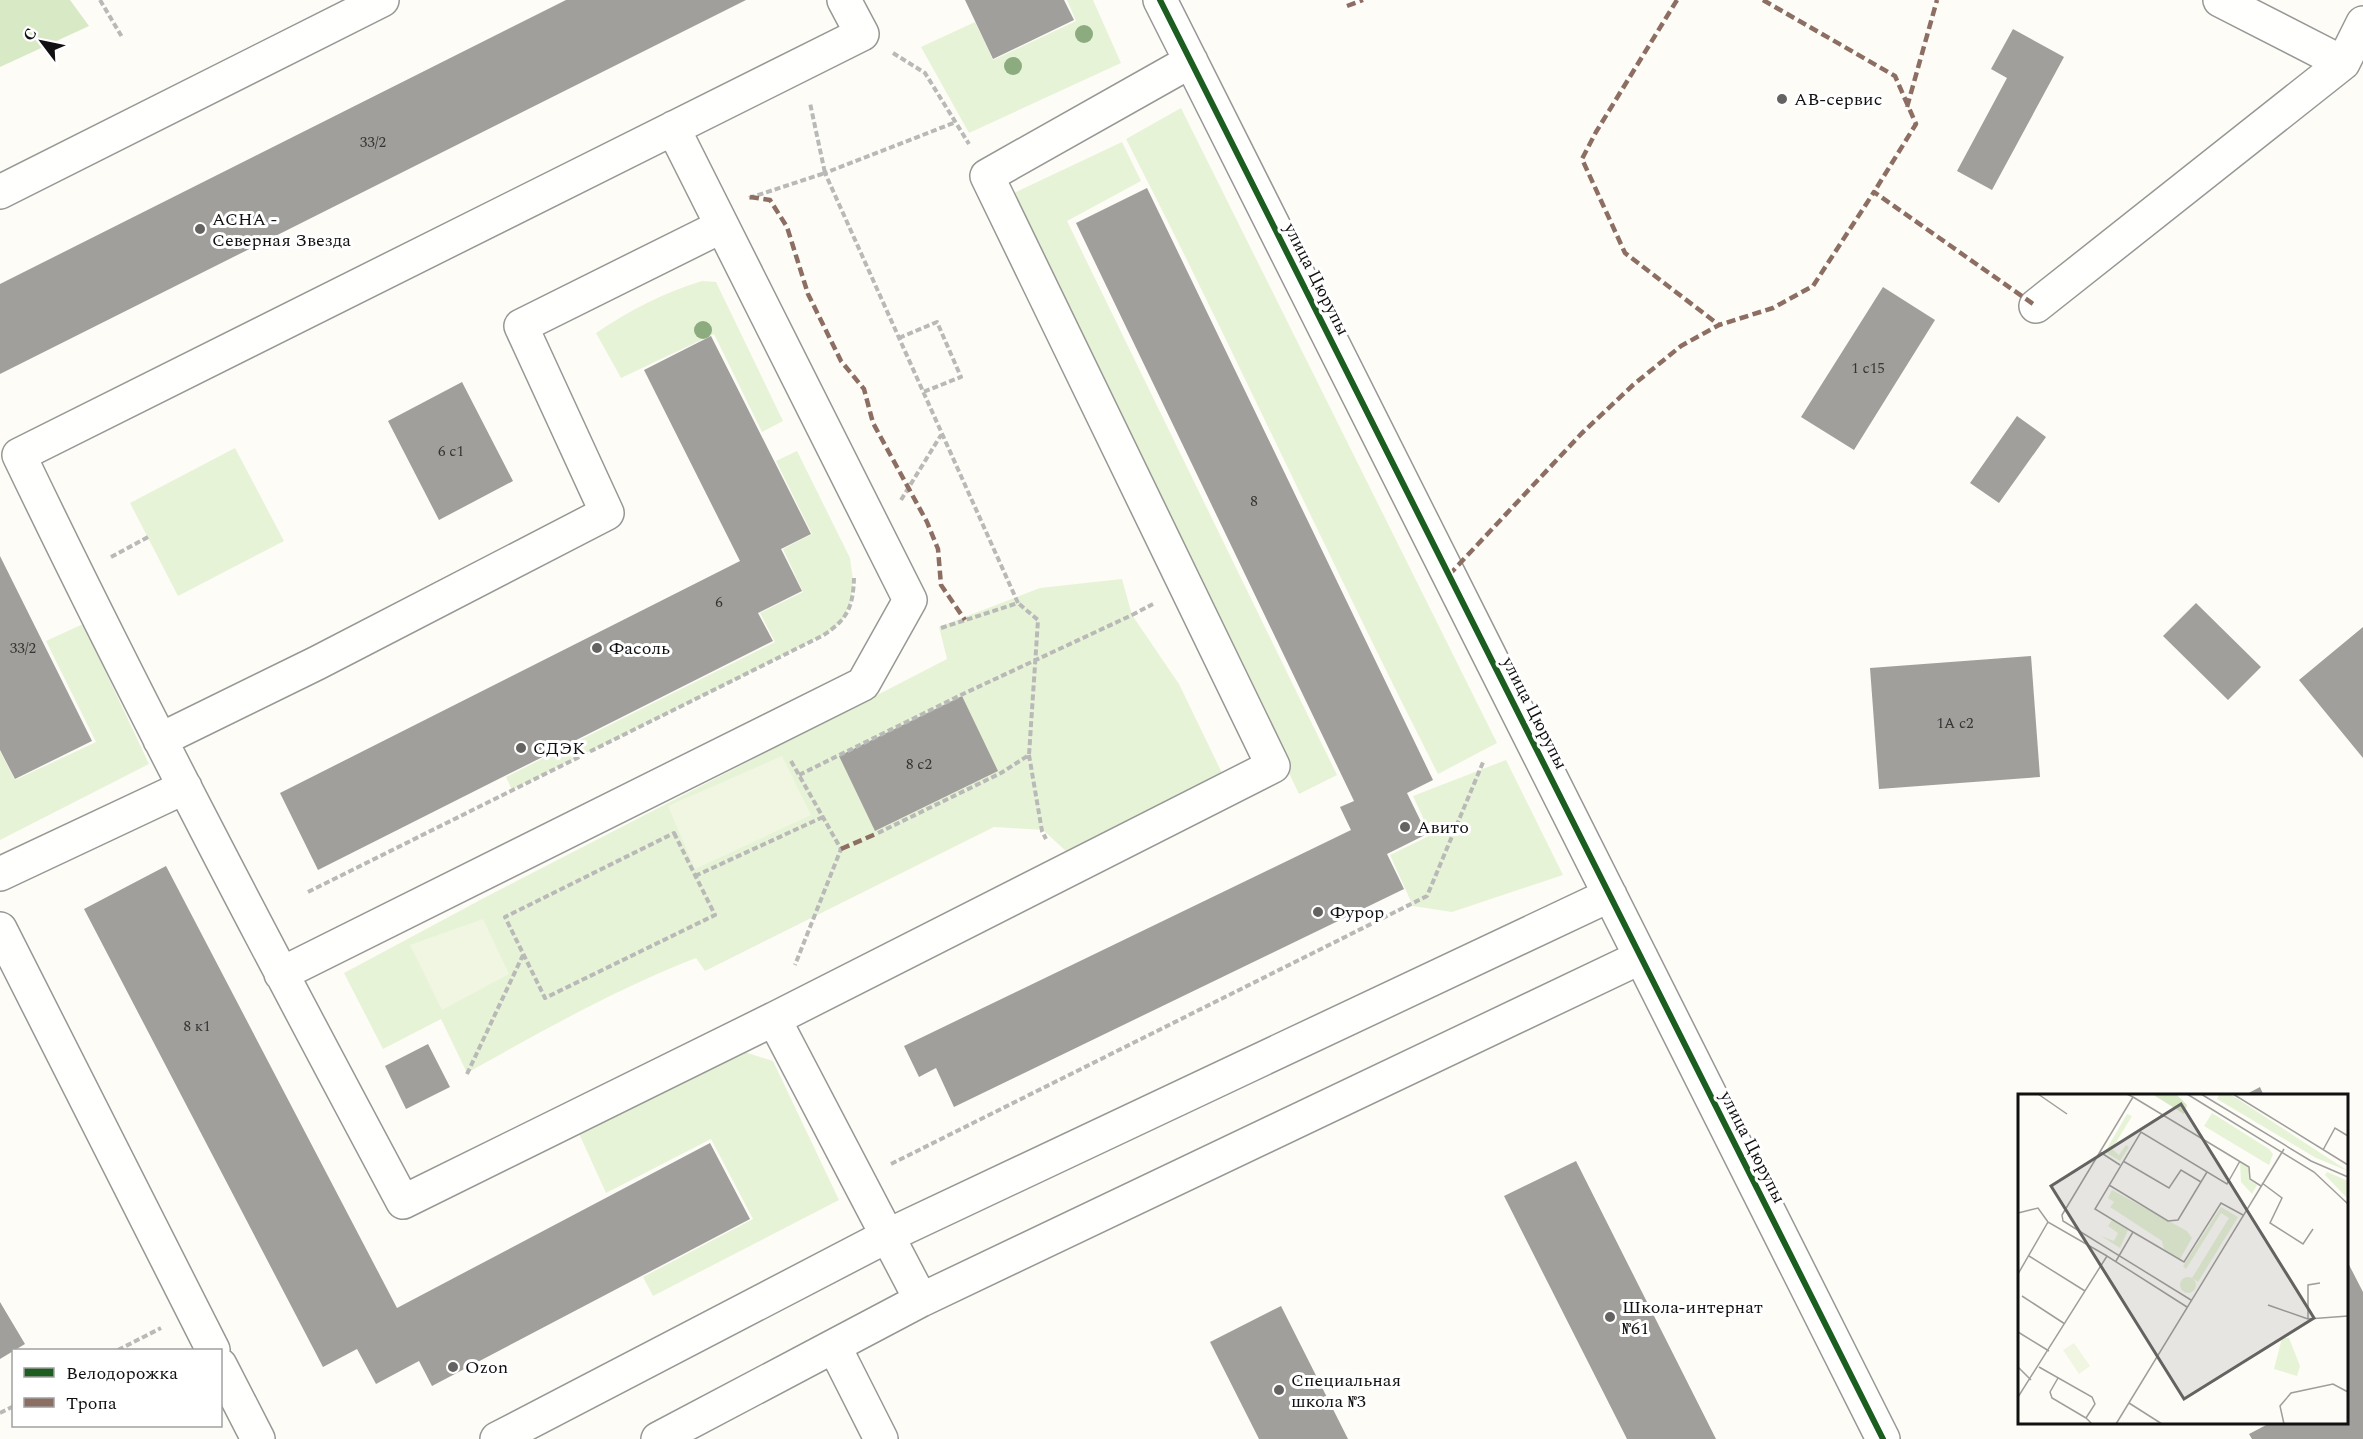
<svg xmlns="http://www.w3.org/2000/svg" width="2363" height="1439" font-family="Spectral,serif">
<rect width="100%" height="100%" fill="#fdfcf7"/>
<path fill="#e7f3d7" d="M1067,0H1093L1121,63L969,133L921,47L975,22L993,60L1076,21Z
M1181,108L1497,743L1438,774C1331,564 1234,349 1126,139Z
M1122,142L1141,181L1067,221L1337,775L1299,794L1012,194Z
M702,281L716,282L783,421L762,432L714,334L621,378L596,333C628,311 665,292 702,281Z
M235,448L284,541L178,596L130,503Z
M797,451L850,558L853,580L851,602L842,621L829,632L741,677L512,790L506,777L775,642L760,613L803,592L783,549L812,534L776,461Z
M1122,579L1132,615L1179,684L1223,775L1067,852L1043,830L994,827L705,971L696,958C616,989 542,1031 467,1073L441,1019L383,1049L344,973L484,898L947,659L939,627L1040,588Z
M83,624L149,764L0,840V751L15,780L96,742L46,641Z
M1506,760L1563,875L1452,912L1413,906L1390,855L1431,835L1413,796Z
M735,1049L773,1061L839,1200L653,1296L643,1277L753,1219L711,1139L606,1193L576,1127Z"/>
<path fill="#d8eac5" d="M0,0H70L89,26L0,67Z"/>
<path fill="#f0f6e1" d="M782,756L811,815L695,869L668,806Z
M483,919L509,974L442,1010L410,945Z"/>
<path fill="#a19f9c" d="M566,0H746L0,374V284Z
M965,0H1064L1074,20L993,59Z
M2013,29L2064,57L1992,190L1957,171L2007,78L1991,69Z
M1147,188L1433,780L1407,793L1427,834L1387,854L1404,889L954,1107L936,1068L919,1077L904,1046L1351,830L1340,807L1354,801L1076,223Z
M1883,287L1935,320L1854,450L1801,417Z
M711,336L811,534L781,549L802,591L758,613L773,641L318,870L280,793L740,561L644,370Z
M462,382L513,481L439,520L388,421Z
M2017,416L2046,437L1999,503L1970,483Z
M0,556L92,741L15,779L0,750Z
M2196,603L2261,667L2228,700L2163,636Z
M2363,627V758L2299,680Z
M2031,656L2040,777L1879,789L1870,668Z
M962,696L998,771L875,831L839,756Z
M166,866L397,1308L710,1143L750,1219L432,1386L419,1361L376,1384L357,1349L323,1367L84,909Z
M428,1044L450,1087L406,1109L385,1066Z
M2260,1087L2264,1096H2243Z
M1576,1161L1716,1439H1627L1504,1196Z
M2346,1259L2363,1292V1439H2252L2249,1434L2272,1422H2346Z
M0,1302L25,1344L0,1359Z
M1281,1306L1348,1439H1259L1210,1342Z"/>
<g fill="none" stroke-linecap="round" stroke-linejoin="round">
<defs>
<path id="minor" d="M844,0L862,34L19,455C140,707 271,955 403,1202L774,1019L921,1300
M1160,0L1883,1439
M2220,0L2343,63
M0,192L382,0
M2036,306L2343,63L2363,23
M160,740L317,663L607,513L521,326L722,226
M0,874L185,787
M0,929L213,1350
M281,974L863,684L910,600L673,128
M774,1019L1273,766L987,176L1191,61
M220,1365L258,1439
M497,1439L887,1236L1610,895
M658,1439L834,1346
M881,1439L834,1346L921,1300L1641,957"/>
</defs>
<use href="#minor" stroke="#979795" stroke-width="36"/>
<path stroke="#b9b9b8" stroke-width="4" stroke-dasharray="6 3" stroke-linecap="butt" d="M100,0L122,37
M893,53L925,73L969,144
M749,198L825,173L810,103
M899,338L937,322L961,377L923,392
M901,500L941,435
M111,557L150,536
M1132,615L1153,604
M941,628L1018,603L825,173L956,122
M1029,755L1042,831L1046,839
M791,761L841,849L795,965
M799,775L963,694L1132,615
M674,833L715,915L545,998L505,917Z
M878,833L1001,773L1029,755L1038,620L1018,603
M695,876L823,817
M308,892L822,636C847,620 853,608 854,578
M467,1074L523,955
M891,1164L1427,896L1484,760
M118,1350L161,1328
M0,1413L14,1406"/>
<use href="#minor" stroke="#fffffe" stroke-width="33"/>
<path stroke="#8d6e63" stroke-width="4.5" stroke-dasharray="9 4.5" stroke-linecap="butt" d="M1677,0L1596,132L1582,159L1625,253L1719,325
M1763,0L1895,76L1916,124L1874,192
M1347,6L1363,0
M1907,107L1937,0
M750,197L770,200L787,227L808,294L841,361L864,389L873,423L927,522L938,549L941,585L965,620
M1449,575L1582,433L1633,385L1681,346L1719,325L1773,308L1813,286L1874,192L2036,306
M841,849L878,833"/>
<defs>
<path id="cycleway" d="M1160,0L1883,1439"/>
</defs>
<use href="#cycleway" stroke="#fff" stroke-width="10"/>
<use href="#cycleway" stroke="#1b5e20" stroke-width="6"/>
</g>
<g fill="#8cac80">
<circle cx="1084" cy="34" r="9"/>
<circle cx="1013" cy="66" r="9"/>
<circle cx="703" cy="330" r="9"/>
</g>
<g fill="#646362" stroke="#fff" stroke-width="2">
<circle cx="1782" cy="99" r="6"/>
<circle cx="200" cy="229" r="6"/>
<circle cx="597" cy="648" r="6"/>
<circle cx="521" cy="748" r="6"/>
<circle cx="1405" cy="827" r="6"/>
<circle cx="1318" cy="912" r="6"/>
<circle cx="1610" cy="1317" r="6"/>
<circle cx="453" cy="1367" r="6"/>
<circle cx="1279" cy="1390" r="6"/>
</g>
<g text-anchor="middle" stroke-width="6" stroke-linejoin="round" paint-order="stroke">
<g font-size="15" fill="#353434">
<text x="373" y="147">33/2</text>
<text x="1868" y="373">1 с15</text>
<text x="451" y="456">6 с1</text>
<text x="1254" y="506">8</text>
<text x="719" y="607">6</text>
<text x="23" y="653">33/2</text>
<text x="1955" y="728">1А с2</text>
<text x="919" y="769">8 с2</text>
<text x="197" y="1031">8 к1</text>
</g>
<g font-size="18" fill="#111" stroke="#fff" text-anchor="start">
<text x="1794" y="105">АВ-сервис</text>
<text x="212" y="225">АСНА -<tspan x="212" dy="21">Северная Звезда</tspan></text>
<text x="609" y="654">Фасоль</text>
<text x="533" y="754">СДЭК</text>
<text x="1417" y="833">Авито</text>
<text x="1330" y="918">Фурор</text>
<text x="1622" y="1313">Школа-интернат<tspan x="1622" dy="21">№61</tspan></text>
<text x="465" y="1373">Ozon</text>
<text x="1291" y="1386">Специальная<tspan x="1291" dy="21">школа №3</tspan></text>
</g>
<g font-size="18" fill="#111" stroke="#fff">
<text transform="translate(1317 279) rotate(63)" y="6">улица Цюрупы</text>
<text transform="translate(1535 713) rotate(63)" y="6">улица Цюрупы</text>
<text transform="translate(1753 1147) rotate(63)" y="6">улица Цюрупы</text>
</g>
</g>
<g transform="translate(2018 1094)">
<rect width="330" height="330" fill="#fdfcf7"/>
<path d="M202,0H212L330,77L298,64L199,5ZM194,19L251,55L255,60L251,71L186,32ZM109,20L114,22L94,55L101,61L108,51L111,53L102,67L87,58ZM222,68L231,73V86L239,91L234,100L223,88ZM309,78L330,87V105L307,81ZM94,96L169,137L174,144L162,165L146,155L144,147L92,113L96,108L90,104ZM203,113L220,123L180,188L174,184L211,124L203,119L168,175L165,172ZM94,126L110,136L102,154L83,142L96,147L100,139L90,132ZM162 191a8 8 0 1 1 16 0a8 8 0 1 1-16 0ZM264,244H271L282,272L279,282L256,275Z" fill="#e7f3d7"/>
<path d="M134,0H158L169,11L166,20Z" fill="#d8eac5"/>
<path d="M56,249L72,272L61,280L45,256Z" fill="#f0f6e1"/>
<path fill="none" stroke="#9f9e9b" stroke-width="1.5" d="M20,0L49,20M109,0L115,3L44,121L45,127L173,206M169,0L296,78L330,110M183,0L293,67L330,83M215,0L330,71M115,3L231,73L232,85L243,92M305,56L317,34L330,42M82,58L102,71M105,67L151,94L163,76L183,88M244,89L264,104L252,129L285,150L295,135M91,91L150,127L160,126L189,78M0,119L20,114L30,128M115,138L166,168L203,109L225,121M11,162L67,197M98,167L115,138L77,115L123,38L209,90L222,67M0,180L30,128L89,162M4,202L47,230M250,211L290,225L330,222M290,225V191L302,189M0,238L31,257M0,273L13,286M21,273L74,303L77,310L68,324L74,330M40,284L32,298L34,304L68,324M0,303L89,162L169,213M111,309L144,330M98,330L266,55M266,330L262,312L273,299L315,290L330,298"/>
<path fill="#646362" fill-opacity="0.15" stroke="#646362" stroke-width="3" d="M163,10L296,224L166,305L33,92Z"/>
<rect width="330" height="330" fill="none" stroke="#111" stroke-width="3"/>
</g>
<rect x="12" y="1349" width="210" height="78" fill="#ffffff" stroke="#a0a0a0" stroke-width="1.5"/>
<rect x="24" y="1368" width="30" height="9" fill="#1b5e20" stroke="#a0a0a0" stroke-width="1.5"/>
<text x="66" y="1379" font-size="18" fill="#111111">Велодорожка</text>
<rect x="24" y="1398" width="30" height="9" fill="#8d6e63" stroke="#a0a0a0" stroke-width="1.5"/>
<text x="66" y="1409" font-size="18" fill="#111111">Тропа</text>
<g transform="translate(42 42) rotate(302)" stroke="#ffffff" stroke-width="4.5" paint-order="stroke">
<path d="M0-4.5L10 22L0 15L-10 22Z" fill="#111111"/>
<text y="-9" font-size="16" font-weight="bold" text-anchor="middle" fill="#111111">С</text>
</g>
</svg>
